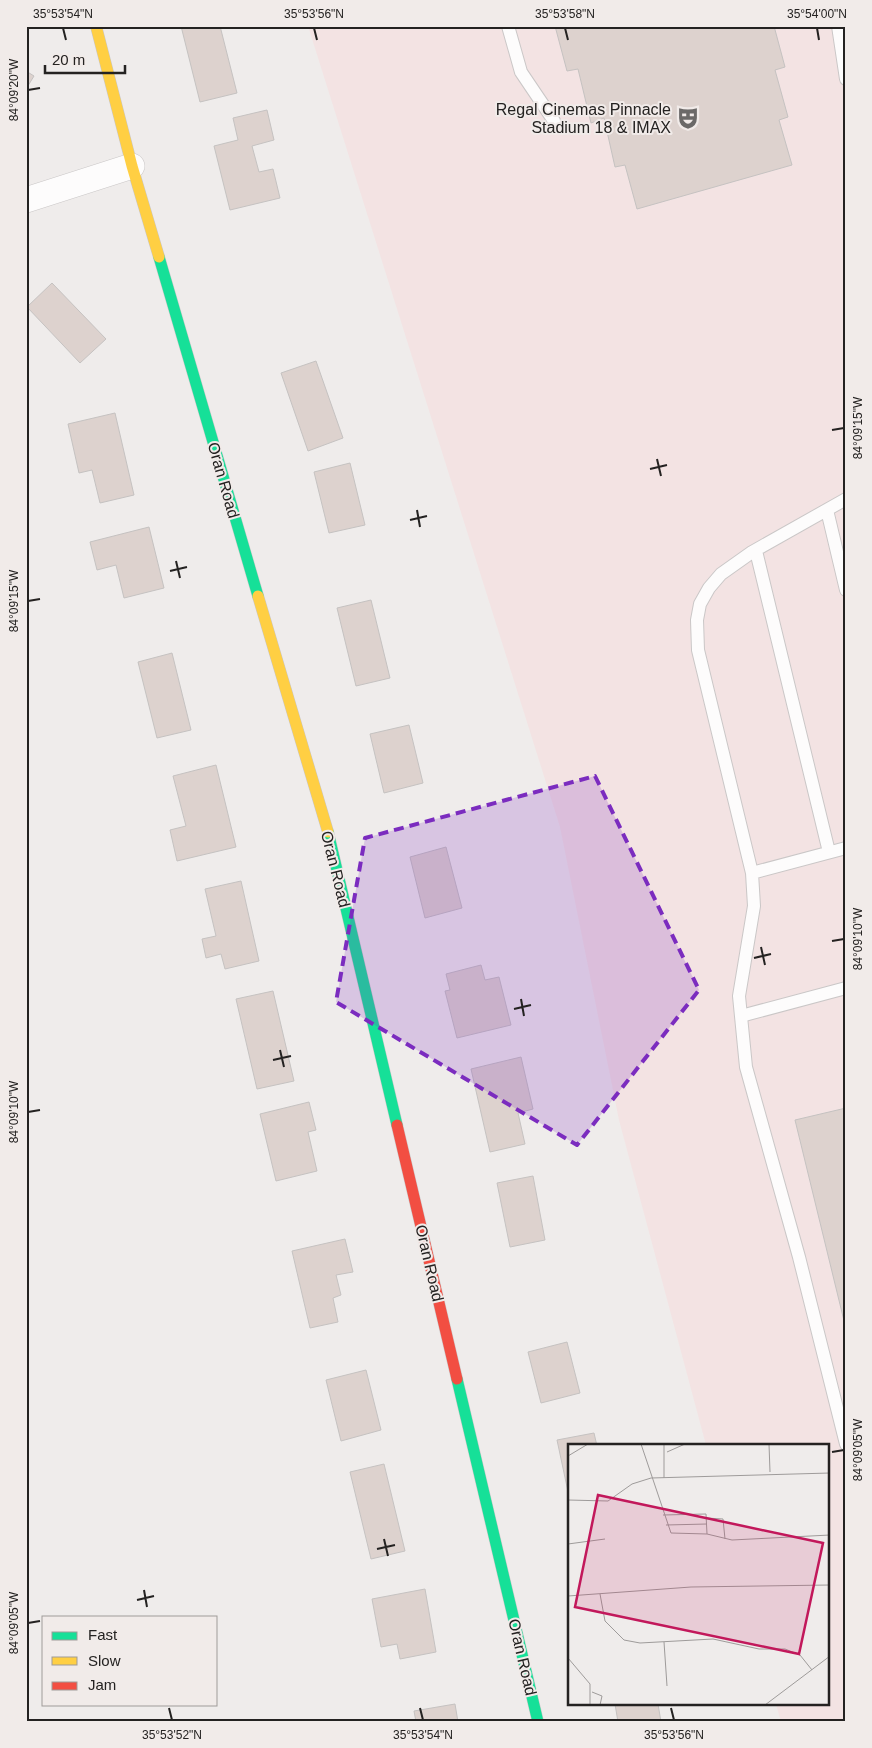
<svg xmlns="http://www.w3.org/2000/svg" width="872" height="1748" font-family="Arial,sans-serif">
<rect width="100%" height="100%" fill="#efeceb"/>
<path fill="#f3e3e3" d="M308,26H846V1722H781L776,1704H828V1446L706,1445L619,1120L560,827Z"/>
<path fill="#ddd2ce" stroke="#c5c2c1" d="M181,26H220L237,93L200,102Z
M555,26H774L785,67L775,70L788,117L779,120L792,165L637,209L625,165L615,167L604,118L591,123L578,69L567,71Z
M26,71L34,76L26,89Z
M267,110L274,140L252,146L259,172L273,169L280,198L230,210L214,146L238,140L233,118Z
M52,283L106,339L80,363L27,307Z
M316,361L343,438L308,451L281,373Z
M115,413L134,495L100,503L92,470L79,473L68,424Z
M350,463L365,525L329,533L314,472Z
M149,527L164,588L124,598L116,565L97,570L90,542Z
M371,600L390,678L356,686L337,608Z
M172,653L191,730L157,738L138,662Z
M409,725L423,783L384,793L370,734Z
M216,765L236,847L177,861L170,830L186,826L173,776Z
M446,847L462,908L425,918L410,857Z
M241,881L259,961L225,969L221,954L206,958L202,939L216,936L205,889Z
M481,965L485,980L499,977L511,1025L457,1038L445,991L450,990L446,974Z
M273,991L294,1081L257,1089L236,999Z
M521,1057L533,1109L518,1113L525,1144L490,1152L471,1069Z
M309,1102L316,1130L308,1132L317,1171L276,1181L260,1114Z
M846,1108V1329L795,1120Z
M533,1176L545,1240L510,1247L497,1183Z
M345,1239L353,1272L336,1275L341,1295L333,1298L338,1322L310,1328L292,1251Z
M567,1342L580,1393L541,1403L528,1352Z
M366,1370L381,1430L341,1441L326,1380Z
M594,1433L597,1446H570V1501L557,1440Z
M384,1464L405,1551L371,1559L350,1472Z
M425,1589L436,1652L400,1659L397,1644L381,1647L372,1599Z
M455,1704L458,1722H416L414,1711Z
M615,1704H658L661,1722H618Z"/>
<g fill="none" stroke-linecap="round" stroke-linejoin="round">
<defs>
<path id="lane" d="M508,26L521,72L554,121
M838,26L846,79
M846,499L752,552L721,574L709,588L700,604L697,620L698,650L752,873L754,906L739,996L746,1067L799,1257L846,1444
M827,510L846,590
M756,551L829,852
M752,873L846,848
M741,1016L846,988"/>
<path id="street" d="M26,200L132,166"/>
<path id="fast" d="M159,257L258,596
M328,832L397,1125
M457,1379L538,1722"/>
<path id="slow" d="M96,26L132,166L159,257
M258,596L328,832"/>
<path id="jam" d="M397,1125L457,1379"/>
</defs>
<use href="#lane" stroke="#cac7c7" stroke-width="14"/>
<use href="#street" stroke="#cac7c7" stroke-width="26"/>
<use href="#fast" stroke="#cac7c7" stroke-width="12"/>
<use href="#slow" stroke="#cac7c7" stroke-width="12"/>
<use href="#jam" stroke="#cac7c7" stroke-width="12"/>
<use href="#lane" stroke="#fdfcfc" stroke-width="12"/>
<use href="#street" stroke="#fdfcfc" stroke-width="25"/>
<use href="#fast" stroke="#16e098" stroke-width="11"/>
<use href="#slow" stroke="#ffcf43" stroke-width="11"/>
<use href="#jam" stroke="#f24e42" stroke-width="11"/>
</g>
<path fill="#7b2cbf" fill-opacity="0.2" stroke="#7b2cbf" stroke-width="4" stroke-dasharray="10 6" stroke-linejoin="round" d="M595,776L699,990L577,1145L336,1002L365,838Z"/>
<path fill="none" stroke="#242221" stroke-width="2" d="M63,28L66,40M314,28L317,40M565,28L568,40M817,28L819,40M28,90L40,88M832,430L844,428M657,459L661,476M650,469L667,465M417,510L420,527M410,520L427,516M176,561L180,578M170,571L187,567M28,601L40,599M832,941L844,939M761,947L765,965M754,958L771,954M521,999L524,1016M514,1009L531,1005M280,1050L284,1067M273,1060L291,1056M28,1112L40,1110M832,1452L844,1450M384,1539L388,1556M377,1549L395,1545M144,1590L147,1607M137,1600L154,1596M28,1623L40,1621M169,1708L172,1720M420,1708L423,1720M671,1708L674,1720"/>
<defs>
<symbol id="theatre-bare" viewBox="-9 -9 18 18"><path d="M-5-5.5Q0-4 5-5.5V0Q5 5 0 6Q-5 5-5 0ZM-3.3-2.5H-1v1.5H-3.3ZM1-2.5H3.3v1.5H1ZM-2.8 1Q0 5.5 2.8 1Z" fill="#6b6968" stroke="#f1ebe9" stroke-width="2.5" paint-order="stroke"/></symbol>
</defs>
<g fill-rule="evenodd">
<use href="#theatre-bare" x="672" y="102" width="32" height="32"/>
</g>
<g text-anchor="middle" stroke-width="4" stroke-linejoin="round" paint-order="stroke">
<g font-size="16" fill="#242221" stroke="#f1ebe9" text-anchor="end">
<text x="671" y="115">Regal Cinemas Pinnacle<tspan x="671" dy="18">Stadium 18 &amp; IMAX</tspan></text>
</g>
<g font-size="16" fill="#242221" stroke="#f1ebe9">
<text transform="translate(224 480) rotate(74)" y="6">Oran Road</text>
<text transform="translate(336 869) rotate(76)" y="6">Oran Road</text>
<text transform="translate(430 1263) rotate(77)" y="6">Oran Road</text>
<text transform="translate(523 1657) rotate(77)" y="6">Oran Road</text>
</g>
</g>
<g transform="translate(568 1444)">
<rect width="261" height="261" fill="#efeceb"/>
<path fill="none" stroke="#9e9b9a" stroke-width="1" d="M73,0L103,89L139,90L164,96L262,91M201,0L202,28M99,8L117,0M0,12L20,0M96,34V0M0,56L40,57L64,40L83,34L262,29M95,71L138,70L139,90M138,74L155,75L157,95M98,81L139,80M0,100L37,95M32,150L37,177L56,196L72,199L145,195L191,205H217L232,211L244,226M0,152L123,143L262,141M96,198L99,242M0,214L22,240V261M24,248L34,252L32,261M197,261L262,212"/>
<path fill="#c2185b" fill-opacity="0.15" stroke="#c2185b" stroke-width="2.5" d="M30,51L255,99L231,210L7,163Z"/>
<rect width="261" height="261" fill="none" stroke="#242221" stroke-width="2.5"/>
</g>
<rect width="872" height="1748" fill="none" stroke="#f1ebe9" stroke-width="55"/>
<rect x="42" y="1616" width="175" height="90" fill="#f1ebe9" stroke="#9f9b99"/>
<rect x="52" y="1632" width="25" height="8" fill="#16e098" stroke="#9f9b99"/>
<text x="88" y="1640" font-size="15" fill="#242221">Fast</text>
<rect x="52" y="1657" width="25" height="8" fill="#ffcf43" stroke="#9f9b99"/>
<text x="88" y="1666" font-size="15" fill="#242221">Slow</text>
<rect x="52" y="1682" width="25" height="8" fill="#f24e42" stroke="#9f9b99"/>
<text x="88" y="1690" font-size="15" fill="#242221">Jam</text>
<path d="M45 65v8h80v-8" fill="none" stroke="#242221" stroke-width="2.5"/>
<text x="52" y="65" font-size="15" fill="#242221" stroke="#f1ebe9" stroke-width="4" paint-order="stroke">20 m</text>
<rect x="28" y="28" width="816" height="1692" fill="none" stroke="#242221" stroke-width="2"/>
<g font-size="12" text-anchor="middle" fill="#242221">
<text x="63" y="18">35°53'54"N</text>
<text x="314" y="18">35°53'56"N</text>
<text x="565" y="18">35°53'58"N</text>
<text x="817" y="18">35°54'00"N</text>
<text transform="translate(14 90) rotate(-90)" y="4">84°09'20"W</text>
<text transform="translate(858 428) rotate(-90)" y="4">84°09'15"W</text>
<text transform="translate(14 601) rotate(-90)" y="4">84°09'15"W</text>
<text transform="translate(858 939) rotate(-90)" y="4">84°09'10"W</text>
<text transform="translate(14 1112) rotate(-90)" y="4">84°09'10"W</text>
<text transform="translate(858 1450) rotate(-90)" y="4">84°09'05"W</text>
<text transform="translate(14 1623) rotate(-90)" y="4">84°09'05"W</text>
<text x="172" y="1739">35°53'52"N</text>
<text x="423" y="1739">35°53'54"N</text>
<text x="674" y="1739">35°53'56"N</text>
</g>
</svg>
